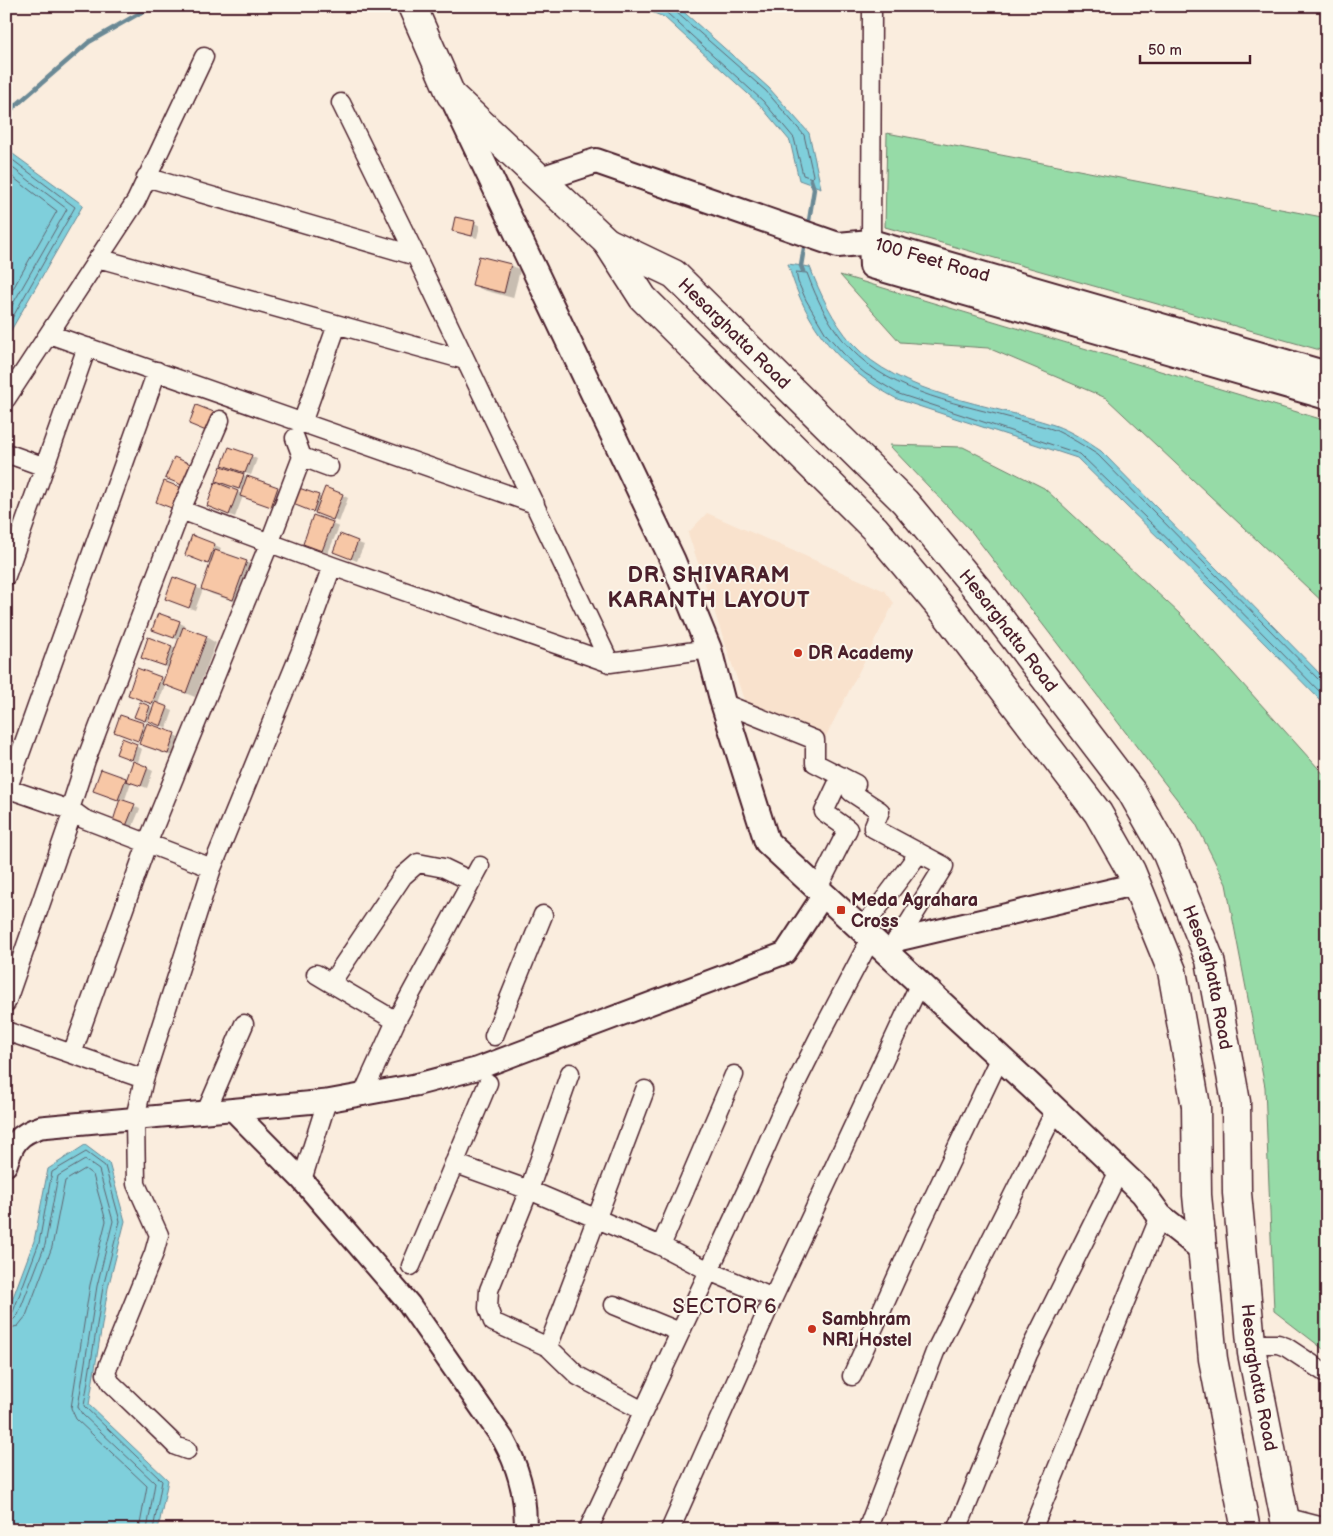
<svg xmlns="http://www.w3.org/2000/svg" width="1333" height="1536" font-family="'Balsamiq Sans',sans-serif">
<rect width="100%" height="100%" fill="#faedde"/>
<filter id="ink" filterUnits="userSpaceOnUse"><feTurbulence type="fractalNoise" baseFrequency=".02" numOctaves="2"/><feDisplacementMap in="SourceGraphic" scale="10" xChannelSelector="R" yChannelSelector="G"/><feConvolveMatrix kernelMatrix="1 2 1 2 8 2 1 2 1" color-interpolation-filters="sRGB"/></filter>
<g filter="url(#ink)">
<path fill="#f9e2cd" d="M707,513L885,591L894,603L825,738L745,703L688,533Z"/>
<path fill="#96dba7" stroke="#707d69" d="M887,133L1327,218V352L885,227Z
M840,275L1327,421V606L1106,398L988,348L900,342Z
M889,445L963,447L1044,488L1180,614L1327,778V1352L1274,1311L1265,1087L1226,884L1196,824L971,531Z"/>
<path fill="#7fcfdb" stroke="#6a8995" d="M636,6H677L769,88L809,133L821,188L799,180L790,141L759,104L664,17Z
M6,149L83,205L6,339Z
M788,264L810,267C820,294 833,321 852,343C899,395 990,404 1054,425C1071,431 1086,441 1101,451L1327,681V707L1211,589L1077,458L897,399C839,368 806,327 788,264Z
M85,1145L109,1163L125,1221L108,1288L89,1405L168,1480L158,1530H6V1316L34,1241L48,1169Z"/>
<path fill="#0003" d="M475,223L480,226L477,238L459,233L453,230Z
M480,258L511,265L520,270L513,298L483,290L473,285Z
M251,456L257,459L251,475L239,471V472L248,478L283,491L277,509L243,496L235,517L208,506L237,492L242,494L243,491L223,484L235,471L224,465Z
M300,489L322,498L342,495L348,498L339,522L294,504Z
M314,517L339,527L328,553L310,546Z
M340,536L364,545L357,561L334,552Z
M215,545L221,548L219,552L246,562L255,567L242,604L212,594L203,589L195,610L166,599L174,578L202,590L211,565L186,555Z
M159,615L180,623L186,626L184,629L206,637L216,643L195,697L165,685L158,704L173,711L167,728L148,720L147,722L138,718L141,703L154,709L155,705L135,698L138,670L164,680L169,668L142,657L172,647L176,649L179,640L154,630Z
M121,716L147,726L148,724L181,738L174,757L147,747L141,742L115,732Z
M122,740L142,749L138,762L123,756Z
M147,768L153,771L147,788L131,782L124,802L140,809L132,828L120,824L121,802L94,791L125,779L127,781Z"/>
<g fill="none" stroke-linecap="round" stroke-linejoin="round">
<path stroke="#5f6571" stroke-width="1" d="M650,6L667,13L763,101L794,138L803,175L812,178L813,175L804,135L766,91L676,12L674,6
M6,155L75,207L6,329
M6,163L67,209L6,316
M6,172L57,211L6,301
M1327,684L1321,682L1098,455C1084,446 1070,437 1055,430C1044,426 1033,424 1022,421C963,404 894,395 850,348C830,327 817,300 807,273L796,272L798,282L806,300L826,334L851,362L866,374L899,394L1080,454L1215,585L1327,699
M6,1315H10L13,1312L39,1243L52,1172L86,1152L105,1166L120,1221L103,1287L84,1406L162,1481L153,1530
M6,1322L13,1320L18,1315L45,1245L58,1176L85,1160L99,1170L113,1221L97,1286L78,1407L82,1414L155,1483L147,1530
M6,1329L18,1326L26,1316L52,1247L65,1181L85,1169L93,1175L106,1221L90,1285L71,1408L76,1419L147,1486L139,1530"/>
<path stroke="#6a8995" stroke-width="4.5" d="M6,114L89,42L152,6
M808,227L814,189L811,180
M803,271L801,266L805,242"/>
</g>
<path fill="#f7c7a6" stroke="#4a1f2b" d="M455,217L475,221L472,236L452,231Z
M479,256L511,264L504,293L472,285Z
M196,405L219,414L211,433L189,424Z
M229,447L252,455L245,473L222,465Z
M174,457L198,467L189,488L165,478Z
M221,466L244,474L239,489L216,481Z
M247,476L278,487L271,507L240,496Z
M164,481L187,490L179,511L156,502Z
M215,482L238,491L229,515L207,506Z
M325,487L343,494L333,520L315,513Z
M299,488L319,495L313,512L293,504Z
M313,515L333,522L322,551L303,544Z
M340,534L358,541L351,559L333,552Z
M192,535L215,544L208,564L185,555Z
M215,550L247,561L233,600L201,589Z
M173,577L197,586L189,608L165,599Z
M158,613L180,621L174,638L152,630Z
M183,627L207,636L186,693L162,684Z
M148,637L172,646L165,666L141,658Z
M137,668L161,677L152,704L128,695Z
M140,702L150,706L145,721L134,717Z
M155,702L168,707L161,726L148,721Z
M120,715L144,723L138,741L114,732Z
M147,723L175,733L168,754L139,744Z
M122,738L137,744L132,760L116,754Z
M133,761L148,767L141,786L126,781Z
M101,769L126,778L118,800L93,791Z
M120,799L135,804L126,826L113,821Z"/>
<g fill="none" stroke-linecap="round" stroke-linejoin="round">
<defs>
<path id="minor" d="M341,103L416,256L610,663
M146,177L416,256
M871,242L872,6
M98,258L465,360
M49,334L535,504
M6,399L136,201L204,57
M302,423L337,325
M6,453L45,467
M302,457L329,467
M181,510L332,566L610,663L709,649
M6,576L87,347
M723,703L815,740V763L856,784L851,792L880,811L873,828L944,866L894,947
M6,788L73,811L6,1003
M6,793L157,371
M212,868L84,819L73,811L71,806L86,760L181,510L220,420
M818,888L848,829L824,812L841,776
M862,929L919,853
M316,974L331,983
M396,1021L480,866
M6,1031L144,1079
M494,1036L543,915
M72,1054L147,844L269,544L302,457L295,438
M362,1096L396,1021L331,983L403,876L418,863L444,868L471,881
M206,1112L244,1024
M454,1163L529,1190L661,1246L709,1271L773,1298
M302,1180L327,1101
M661,1246L734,1075
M411,1266L488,1083
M614,1305L680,1332
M1251,1344H1278L1286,1347L1327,1374
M548,1347L493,1322L488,1308L489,1290L529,1190L570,1073
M852,1376L917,1232L1000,1057
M643,1411L578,1376L548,1347L645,1090
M187,1450L176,1446L169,1439L111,1383L106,1374L109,1364L154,1253L159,1235L136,1184L135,1118L144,1079L212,868L303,646L332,566
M1284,1517L1327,1528
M588,1530L750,1183L781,1113L819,1037L869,942L874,940
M670,1530L773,1298L920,983
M867,1530L935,1352L1056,1109
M957,1530L1028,1354L1119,1171
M1032,1530L1160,1216"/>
<path id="tertiary" d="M898,940L1136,884
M233,1110L302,1180L409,1304L503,1439C519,1468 527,1497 525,1530
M6,1165C13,1143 18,1134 41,1127L327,1101L415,1085L476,1069L785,953L824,894"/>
<g id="secondary">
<path d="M453,99L673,561L709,649L723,703L767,842L1032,1087L1143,1193L1160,1216L1203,1250"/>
<path id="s1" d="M541,179L596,161L838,245L871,242L1327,374"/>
<path d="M871,242L872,266L1327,397"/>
</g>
<g id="primary">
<path d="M412,6L451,95L607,242L643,298L875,529L947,615L1098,813L1131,871L1172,971L1196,1106L1197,1195L1213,1359L1246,1530"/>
<path id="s2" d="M607,242L674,274L905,502L978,590L1131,791L1167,854L1210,960L1236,1102L1237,1193L1252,1353L1287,1530"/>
</g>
</defs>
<use href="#minor" stroke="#4a1f2b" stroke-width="21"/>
<use href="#tertiary" stroke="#4a1f2b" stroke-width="25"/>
<use href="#secondary" stroke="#4a1f2b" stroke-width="28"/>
<use href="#primary" stroke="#4a1f2b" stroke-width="31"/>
<use href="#minor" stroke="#fbf7ec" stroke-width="18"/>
<use href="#tertiary" stroke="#fbf7ec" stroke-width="21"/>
<use href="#secondary" stroke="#fbf7ec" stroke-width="24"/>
<use href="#primary" stroke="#fbf7ec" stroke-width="28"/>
</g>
</g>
<g fill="#c8321e" stroke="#fbf7ec" stroke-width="2">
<circle cx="798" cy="653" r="5"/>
<rect x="836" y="905" width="10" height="10" rx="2.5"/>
<circle cx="812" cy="1329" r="5"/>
</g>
<g text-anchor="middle" stroke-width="4" stroke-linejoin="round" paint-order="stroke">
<g font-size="18" fill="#4a1f2b" stroke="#fbf7ec">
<text dy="6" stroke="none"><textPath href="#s1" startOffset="411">100 Feet Road</textPath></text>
<text dy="6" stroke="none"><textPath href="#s2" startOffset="159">Hesarghatta Road</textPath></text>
<text dy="6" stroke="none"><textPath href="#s2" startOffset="564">Hesarghatta Road</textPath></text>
<text dy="6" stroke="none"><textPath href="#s2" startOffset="969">Hesarghatta Road</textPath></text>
<text dy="6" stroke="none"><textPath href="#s2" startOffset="1374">Hesarghatta Road</textPath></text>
</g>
<g font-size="18" font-weight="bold" fill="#4a1f2b" stroke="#fbf7ec" text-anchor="start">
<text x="808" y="659">DR Academy</text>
<text x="851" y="906">Meda Agrahara<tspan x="851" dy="21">Cross</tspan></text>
<text x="822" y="1325">Sambhram<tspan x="822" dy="21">NRI Hostel</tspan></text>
</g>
<g font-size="20" letter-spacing="1" fill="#4a1f2b" stroke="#fbf7ec">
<text x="725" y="1313">SECTOR 6</text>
</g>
<g font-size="22" font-weight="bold" letter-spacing="1" fill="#4a1f2b" stroke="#fbf7ec">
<text x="709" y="582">DR. SHIVARAM<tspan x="709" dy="25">KARANTH LAYOUT</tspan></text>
</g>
</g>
<rect width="1333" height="1536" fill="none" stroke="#fbf7ec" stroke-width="25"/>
<rect x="12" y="12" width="1308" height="1511" fill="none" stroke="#4a1f2b" stroke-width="2" filter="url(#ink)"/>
<path d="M1140 55v8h110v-8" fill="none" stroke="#4a1f2b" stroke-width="2.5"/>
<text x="1148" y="55" font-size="15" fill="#4a1f2b" stroke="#fbf7ec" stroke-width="4" paint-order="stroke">50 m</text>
</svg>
